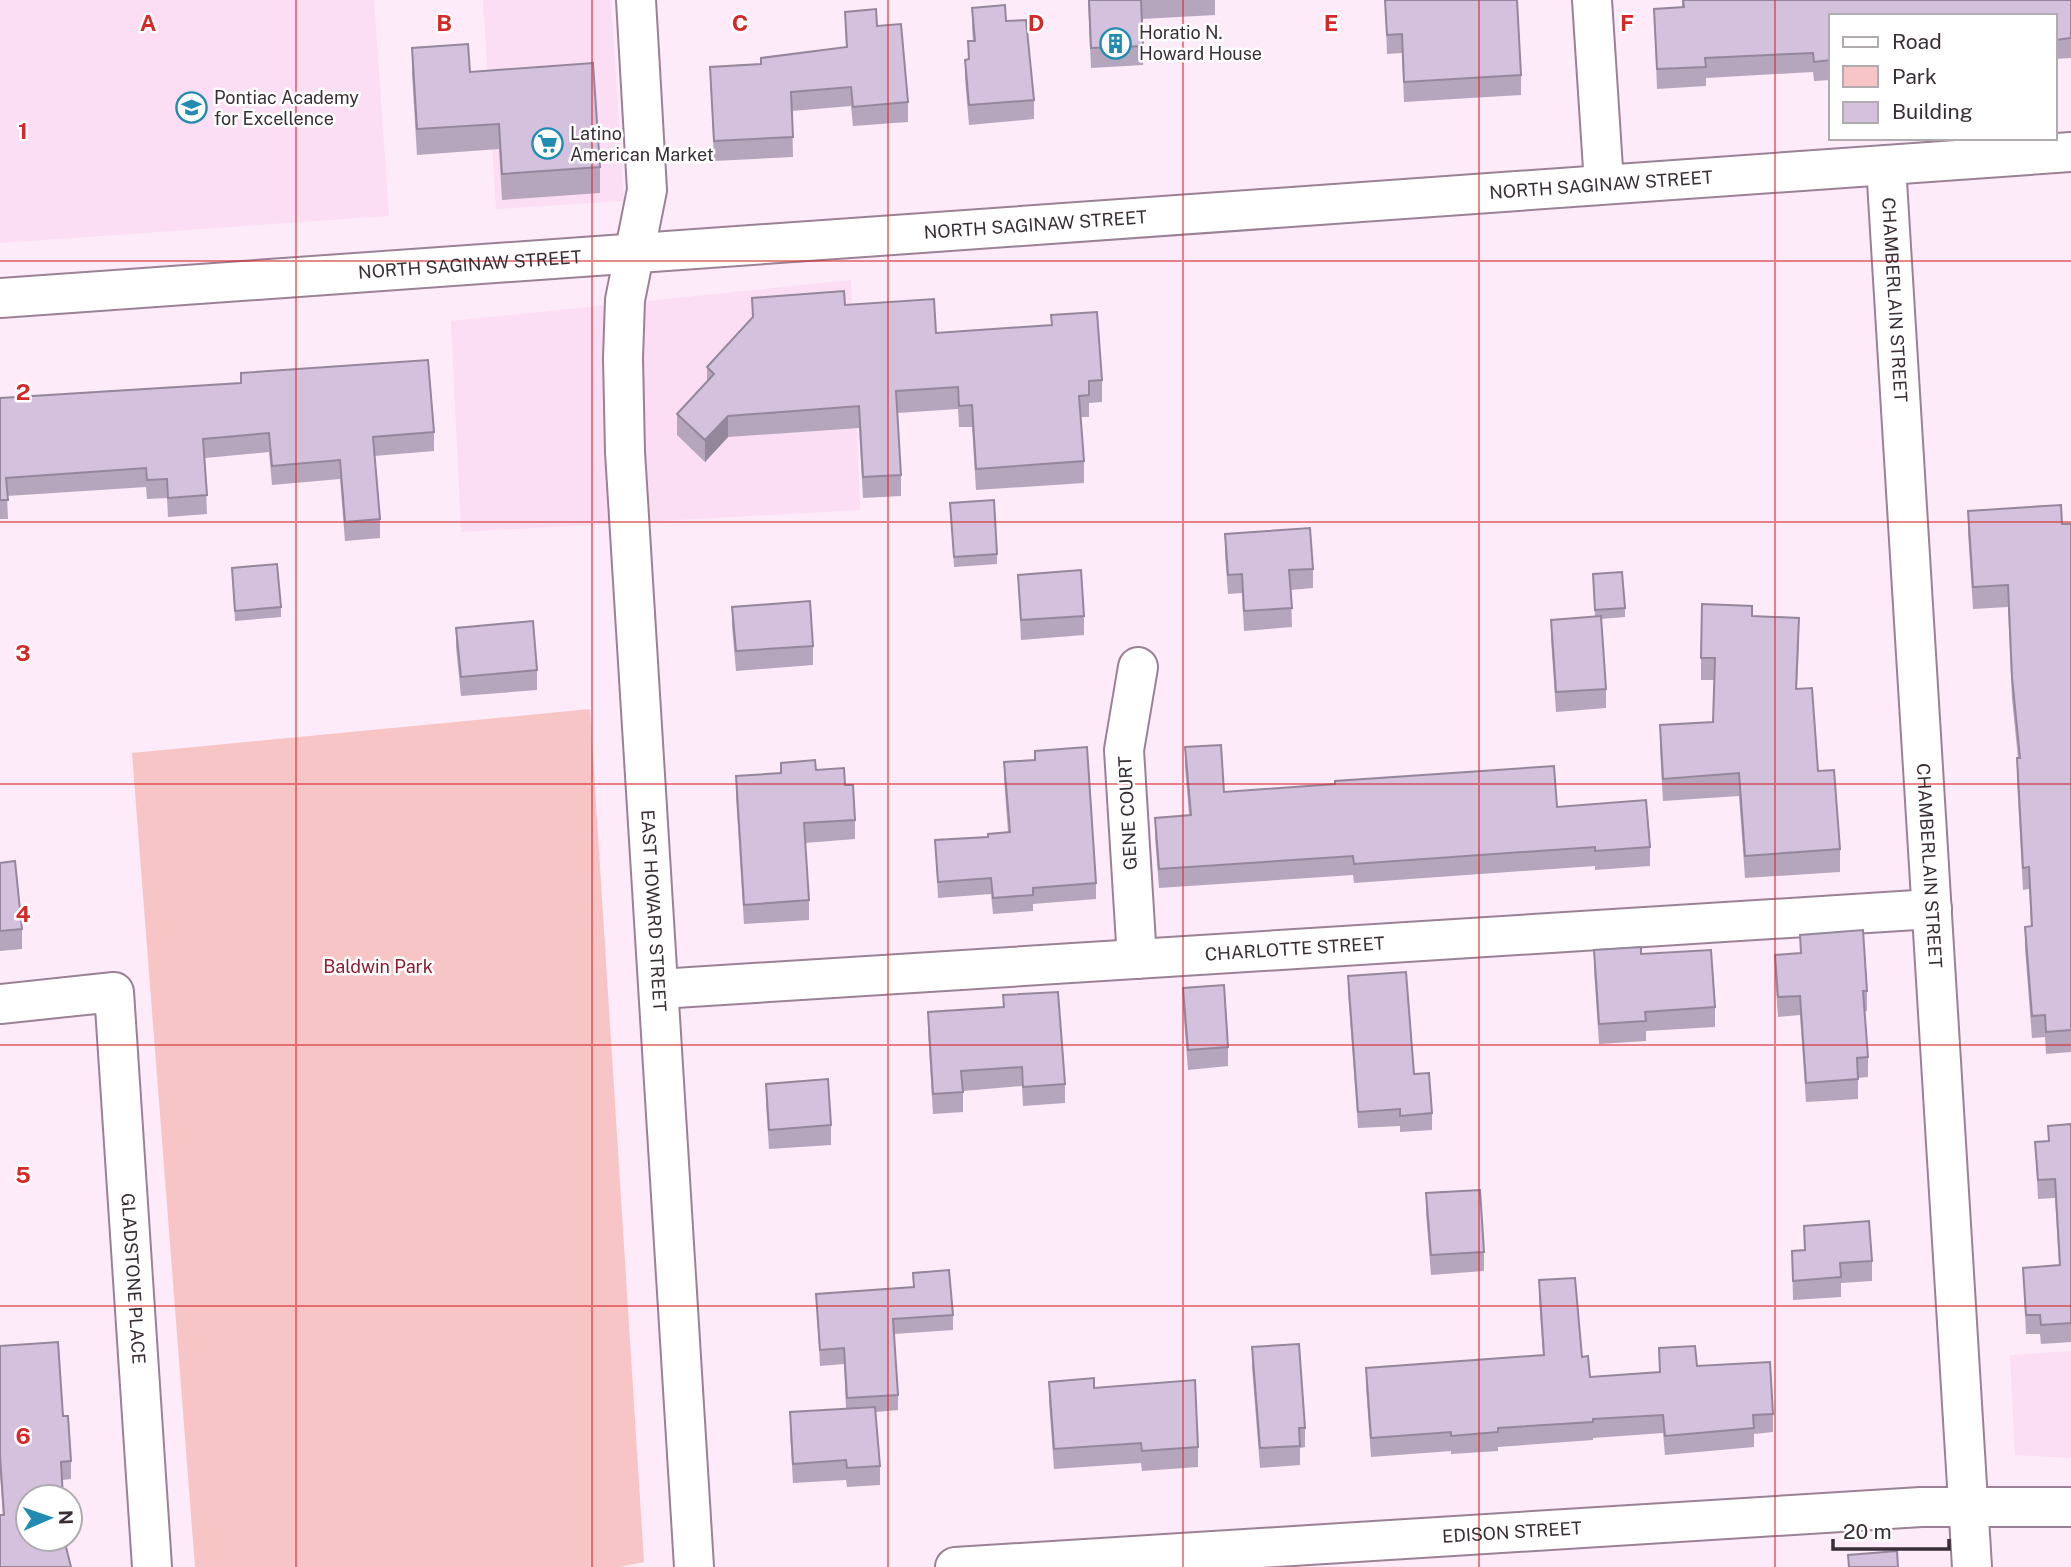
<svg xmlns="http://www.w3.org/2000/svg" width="2071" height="1567" font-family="'Public Sans',sans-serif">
<rect width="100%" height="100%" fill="#fdebf9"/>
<path fill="#fbdef4" d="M0,0H374L389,216L0,243Z
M483,0H611L624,201L496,209Z
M851,280L860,510L461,532L451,321Z
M2071,1351V1458L2015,1455L2010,1355Z"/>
<path fill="#f8c5c7" d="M590,709L644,1562L619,1567H195L132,753Z"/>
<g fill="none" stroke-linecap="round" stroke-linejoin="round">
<defs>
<g id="street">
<path id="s1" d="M636,0L647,190L625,300L623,358L625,452L694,1567"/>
<path d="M1592,0L1604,184"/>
<path id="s2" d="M1886,165L1972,1567"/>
<path d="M1137,959L1124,750L1138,667"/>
<path id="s3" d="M659,989L1932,909"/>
<path id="s4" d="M0,1004L114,992L152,1567"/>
<path id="s5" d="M955,1567L1921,1507H2071"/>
</g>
<g id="secondary">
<path id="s6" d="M0,298L2071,152"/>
</g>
</defs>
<use href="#street" stroke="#9b8195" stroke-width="42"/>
<use href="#secondary" stroke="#9b8195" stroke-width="42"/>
<use href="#street" stroke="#fff" stroke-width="38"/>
<use href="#secondary" stroke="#fff" stroke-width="38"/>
</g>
<path fill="#b5a6be" d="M1088,0H1215V15L1142,19L1143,65L1091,68Z
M1385,0L1521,75V95L1404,102L1402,53L1387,54Z
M1682,0H2071V58L2055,59V16H1831V80L1814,81L1813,72L1706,78V86L1657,89L1654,9L1682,7Z
M972,8L1006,21L1034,100V119L969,125L965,79V60L968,59V41H973L972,28Z
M845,12L877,26L908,102V122L853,126L851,106L792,111L793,157L714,161L710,67L761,64L846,47Z
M412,48L470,72L600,167V193L502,200L499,149L417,155L412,74Z
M752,298L845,305L936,333L1051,325V315L1102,380V402L1089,403V417H1081L1084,461V483L976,490L972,427H959L958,409L897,413L901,475V496L863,498L859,428L728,437L705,462L677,435V414L707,382V367L752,318Z
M241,373L434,432V451L374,456L380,519V538L345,541L340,479L272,485L269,452L205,458L207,514L168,517L167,498L147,499L146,487L7,496L8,519H0V398L241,383Z
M950,503L997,554V564L954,567Z
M1968,511L2062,524H2071V1052L2046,1054L2045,1037L2032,1038L2025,949V927L2031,926L2029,889L2023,890L2017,780V758H2018L2012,699L2008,607L1973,609L1968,533Z
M1225,534L1313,569V588L1291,590L1292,627L1244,631L1242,593L1228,594L1225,554Z
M232,568L281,607V617L235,621Z
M1593,574L1625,608V617L1601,619L1606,689V708L1556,712L1551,639V620L1595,616Z
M1018,575L1084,616V635L1021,640Z
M732,607L813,646V665L736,671L732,626Z
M1752,616L1799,640L1797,689L1840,849V872L1745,878L1739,796L1663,801L1660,748V725L1713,722L1714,680H1701V658Z
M456,628L537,670V690L461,696L456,647Z
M1185,747L1224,792L1557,807L1650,847V866L1595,870V866L1354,883L1353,875L1159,888L1155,837V818L1189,815L1185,767Z
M1035,751L1096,883V899L1033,904V911L993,914L991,894L938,898L935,840L988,837L1008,832L1004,778V762L1035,760Z
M816,770L845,785L855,820V839L805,843L809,900V920L744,924L736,796V776Z
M0,863L22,929V949L0,951Z
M1800,935L1867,991V1011H1864L1868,1057V1077L1858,1078V1099L1806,1102L1800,1015L1778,1017L1775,975V955L1800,953Z
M1594,950L1641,954L1715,1007V1027L1646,1031V1041L1599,1044L1594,969Z
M1348,976L1414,1074L1432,1113V1130L1400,1132V1126L1358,1128L1348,992Z
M1183,988L1228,1047V1066L1188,1070L1183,1007Z
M1003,995L1065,1084V1103L1023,1106L1022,1086L963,1091V1112L933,1114L928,1032V1012L1003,1007Z
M766,1084L831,1125V1145L769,1149L766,1103Z
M2071,1124V1342L2041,1344L2040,1334H2026L2023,1268L2059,1265L2055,1198L2038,1199L2035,1142L2048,1141V1126Z
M1426,1193L1484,1252V1271L1431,1275L1426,1213Z
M1804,1226L1872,1261V1281L1841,1283V1297L1793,1300L1792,1251L1804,1250Z
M913,1273L953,1315V1330L894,1334L898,1395V1410L876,1412L880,1466V1485L847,1487L846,1480L793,1483L790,1432V1412L846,1409L844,1364L820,1366L816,1294L913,1287Z
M1539,1280L1582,1357L1590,1377L1659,1372V1348L1697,1366L1773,1414V1432L1754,1434V1447L1665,1455L1663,1433L1593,1438V1440L1498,1447V1451L1451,1454V1451L1371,1457L1366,1387V1368L1543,1355L1539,1299Z
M0,1346L63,1416L71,1461V1479L62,1480L66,1547L3,1515L0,1474Z
M1252,1347L1305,1428V1447L1300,1448V1465L1260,1468L1252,1367Z
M1049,1382L1094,1388L1198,1447V1467L1142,1471L1141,1463L1054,1469L1049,1401Z"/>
<path fill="#94879b" d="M728,416V437L705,462V440Z"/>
<path fill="#d3c1dd" stroke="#94879b" stroke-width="2" d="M1089,0H1141L1143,46L1091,48Z
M1385,0H1517L1521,75L1404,82L1402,34L1387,35Z
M1683,0H2071V38L2055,40V16H1831V60L1814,62L1813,53L1705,58L1706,67L1657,69L1654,9L1684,7Z
M1005,5L1006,21L1026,20L1034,100L969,105L965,60L969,59L968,41H975L972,8Z
M876,9L877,26L901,24L908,102L853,107L851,87L791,92L793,137L714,141L710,67L761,64V58L847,47L845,12Z
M468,44L470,72L593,63L600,167L502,174L499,124L417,129L412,48Z
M844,291L845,305L934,299L936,333L1052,325L1051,315L1097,312L1102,380L1089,381V395L1079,396L1084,461L976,469L972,405L959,406L958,387L896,391L901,475L863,477L859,406L728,416L705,440L677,414L714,374L707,367L753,317L752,298Z
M428,360L434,432L373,437L380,519L345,522L340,460L272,466L269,433L203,439L207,495L168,498L167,479L147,480L146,468L6,478L8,500H0V398L241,383V373Z
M994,500L997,554L954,557L950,503Z
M2061,505L2062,524H2071V1030L2046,1032L2045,1015L2032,1016L2025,927L2032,926L2029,867L2023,868L2017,758H2020L2012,677L2008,585L1973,587L1968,511Z
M1310,528L1313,569L1289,570L1292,608L1244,611L1242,574L1228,575L1225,534Z
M277,564L281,607L235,611L232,568Z
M1081,570L1084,616L1021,620L1018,575Z
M1622,572L1625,608L1595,610L1593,574Z
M810,601L813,646L736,651L732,607Z
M1702,604L1752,606V616L1799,618L1796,689L1812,688L1818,771L1834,770L1840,849L1745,856L1739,773L1663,779L1660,725L1713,722L1715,658H1701Z
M1601,616L1606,689L1556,692L1551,620Z
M533,621L537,670L461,677L456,628Z
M1221,745L1224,792L1335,784V781L1554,766L1557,807L1646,800L1650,847L1595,851V847L1354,864L1353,856L1159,869L1155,818L1191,815L1185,747Z
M1087,747L1096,883L1033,888V895L993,898L991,878L938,882L935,840L988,837V834L1010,832L1004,762L1035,760V751Z
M815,760L816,770L844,768L845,785H853L855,820L804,823L809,900L744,905L736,776L781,773V763Z
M15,861L22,929L0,931V863Z
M1863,930L1867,991H1863L1868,1057L1857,1058L1858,1079L1806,1083L1800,996L1778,997L1775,955L1801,953L1800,935Z
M1641,947V954L1711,950L1715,1007L1645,1012L1646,1021L1599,1024L1594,950Z
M1406,972L1414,1074L1429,1073L1432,1113L1400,1116V1109L1358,1112L1348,976Z
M1224,985L1228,1047L1188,1050L1183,988Z
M1058,992L1065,1084L1023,1087L1022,1067L961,1071L963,1092L933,1094L928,1012L1004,1007L1003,995Z
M828,1079L831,1125L769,1130L766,1084Z
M2071,1124V1323L2041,1325L2040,1315H2026L2023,1268L2060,1265L2055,1179L2038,1180L2035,1142L2049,1141L2048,1126Z
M1480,1190L1484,1252L1431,1255L1426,1193Z
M1869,1221L1872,1261L1840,1263L1841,1277L1793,1281L1792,1251L1805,1250L1804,1226Z
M949,1270L953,1315L893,1319L898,1395L847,1398L844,1348L820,1350L816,1294L914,1287L913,1273Z
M1575,1278L1582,1357L1588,1356L1590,1377L1660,1372L1659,1348L1695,1346L1697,1366L1770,1362L1773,1414L1753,1415L1754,1428L1665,1436L1663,1415L1593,1419V1422L1498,1428V1432L1451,1436V1432L1371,1438L1366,1368L1544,1355L1539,1280Z
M58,1342L63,1416H68L71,1461L61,1462L63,1497H28V1539H66V1547L71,1567H0V1515H4L0,1456V1346Z
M1299,1344L1305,1428H1299L1300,1446L1260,1448L1252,1347Z
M1094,1378V1388L1195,1380L1198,1447L1142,1451L1141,1443L1054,1449L1049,1382Z
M875,1407L880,1466L847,1468L846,1460L793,1464L790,1412Z
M1897,1551L1898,1567H1849L1848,1555Z"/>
<path fill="none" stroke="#d62828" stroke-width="2" stroke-opacity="0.55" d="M296,0V1567M592,0V1567M888,0V1567M1183,0V1567M1479,0V1567M1775,0V1567M0,261H2071M0,522H2071M0,784H2071M0,1045H2071M0,1306H2071"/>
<defs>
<symbol id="building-ring" viewBox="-11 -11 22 22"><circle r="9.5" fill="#fff" stroke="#218bb2" stroke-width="1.5"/><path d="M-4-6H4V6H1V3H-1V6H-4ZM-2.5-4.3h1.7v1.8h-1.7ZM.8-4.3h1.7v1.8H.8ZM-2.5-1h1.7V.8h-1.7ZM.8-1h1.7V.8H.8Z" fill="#218bb2"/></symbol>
<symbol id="school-ring" viewBox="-11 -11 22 22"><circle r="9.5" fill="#fff" stroke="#218bb2" stroke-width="1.5"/><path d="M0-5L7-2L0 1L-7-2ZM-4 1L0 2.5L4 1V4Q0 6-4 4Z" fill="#218bb2"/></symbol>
<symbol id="supermarket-ring" viewBox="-11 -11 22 22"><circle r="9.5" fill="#fff" stroke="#218bb2" stroke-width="1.5"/><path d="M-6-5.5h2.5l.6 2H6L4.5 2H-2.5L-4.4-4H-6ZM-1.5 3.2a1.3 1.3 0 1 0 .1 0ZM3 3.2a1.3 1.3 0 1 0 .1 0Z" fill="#218bb2"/></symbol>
</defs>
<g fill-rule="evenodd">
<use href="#building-ring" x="1098" y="26" width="35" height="35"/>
<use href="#school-ring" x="174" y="90" width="35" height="35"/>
<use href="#supermarket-ring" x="530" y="126" width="35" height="35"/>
</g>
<g text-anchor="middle" stroke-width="5" stroke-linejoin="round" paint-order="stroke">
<g font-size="18" fill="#392e36" stroke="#fff" text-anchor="start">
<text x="1139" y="39">Horatio N.<tspan x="1139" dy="21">Howard House</tspan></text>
<text x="214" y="104">Pontiac Academy<tspan x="214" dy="21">for Excellence</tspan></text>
<text x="570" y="140">Latino<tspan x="570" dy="21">American Market</tspan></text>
</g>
<g font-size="18" fill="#392e36" stroke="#fff">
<text dy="6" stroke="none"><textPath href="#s6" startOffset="1605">NORTH SAGINAW STREET</textPath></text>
<text dy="6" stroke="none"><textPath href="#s6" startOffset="1038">NORTH SAGINAW STREET</textPath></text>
<text dy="6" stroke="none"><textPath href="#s6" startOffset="471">NORTH SAGINAW STREET</textPath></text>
<text dy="6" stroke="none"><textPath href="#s2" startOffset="135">CHAMBERLAIN STREET</textPath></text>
<text transform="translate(1128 813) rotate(-93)" y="6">GENE COURT</text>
<text dy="6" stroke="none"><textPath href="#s2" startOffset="702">CHAMBERLAIN STREET</textPath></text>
<text dy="6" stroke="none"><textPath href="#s1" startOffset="914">EAST HOWARD STREET</textPath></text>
<text dy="6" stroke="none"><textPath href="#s3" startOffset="637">CHARLOTTE STREET</textPath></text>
<text dy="6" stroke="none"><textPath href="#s4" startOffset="402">GLADSTONE PLACE</textPath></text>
<text dy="6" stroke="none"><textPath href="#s5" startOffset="558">EDISON STREET</textPath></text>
</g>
<g font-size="18" fill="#8b1c30" stroke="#fff">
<text x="378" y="973">Baldwin Park</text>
</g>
</g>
<g font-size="23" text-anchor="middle" font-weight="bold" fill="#d62828" stroke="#fff" stroke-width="5" stroke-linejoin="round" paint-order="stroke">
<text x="148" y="31">A</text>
<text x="444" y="31">B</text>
<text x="740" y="31">C</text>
<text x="1036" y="31">D</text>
<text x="1331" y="31">E</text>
<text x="1627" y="31">F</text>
<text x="23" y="139">1</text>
<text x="23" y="400">2</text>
<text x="23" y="661">3</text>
<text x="23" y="922">4</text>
<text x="23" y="1183">5</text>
<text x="23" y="1444">6</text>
</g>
<rect x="1829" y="14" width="228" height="126" fill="#ffffff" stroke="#b0abaf" stroke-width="2"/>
<rect x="1843" y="37" width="35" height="10" fill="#ffffff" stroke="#b0abaf" stroke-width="2"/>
<text x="1892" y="49" font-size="21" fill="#392e36">Road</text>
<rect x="1843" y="66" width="35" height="21" fill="#f8c5c7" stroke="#b0abaf" stroke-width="2"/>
<text x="1892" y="84" font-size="21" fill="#392e36">Park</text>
<rect x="1843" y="102" width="35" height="21" fill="#d3c1dd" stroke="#b0abaf" stroke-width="2"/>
<text x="1892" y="119" font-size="21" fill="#392e36">Building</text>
<g transform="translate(49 1518) rotate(88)"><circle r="33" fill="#ffffff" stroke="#b0abaf" stroke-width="2"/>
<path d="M0-5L12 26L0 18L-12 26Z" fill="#218bb2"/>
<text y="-10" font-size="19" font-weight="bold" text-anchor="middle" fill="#392e36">N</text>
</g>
<path d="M1833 1539v10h116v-10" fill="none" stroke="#392e36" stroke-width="3.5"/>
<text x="1843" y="1539" font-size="21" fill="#392e36" stroke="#ffffff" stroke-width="5" paint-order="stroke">20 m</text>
</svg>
